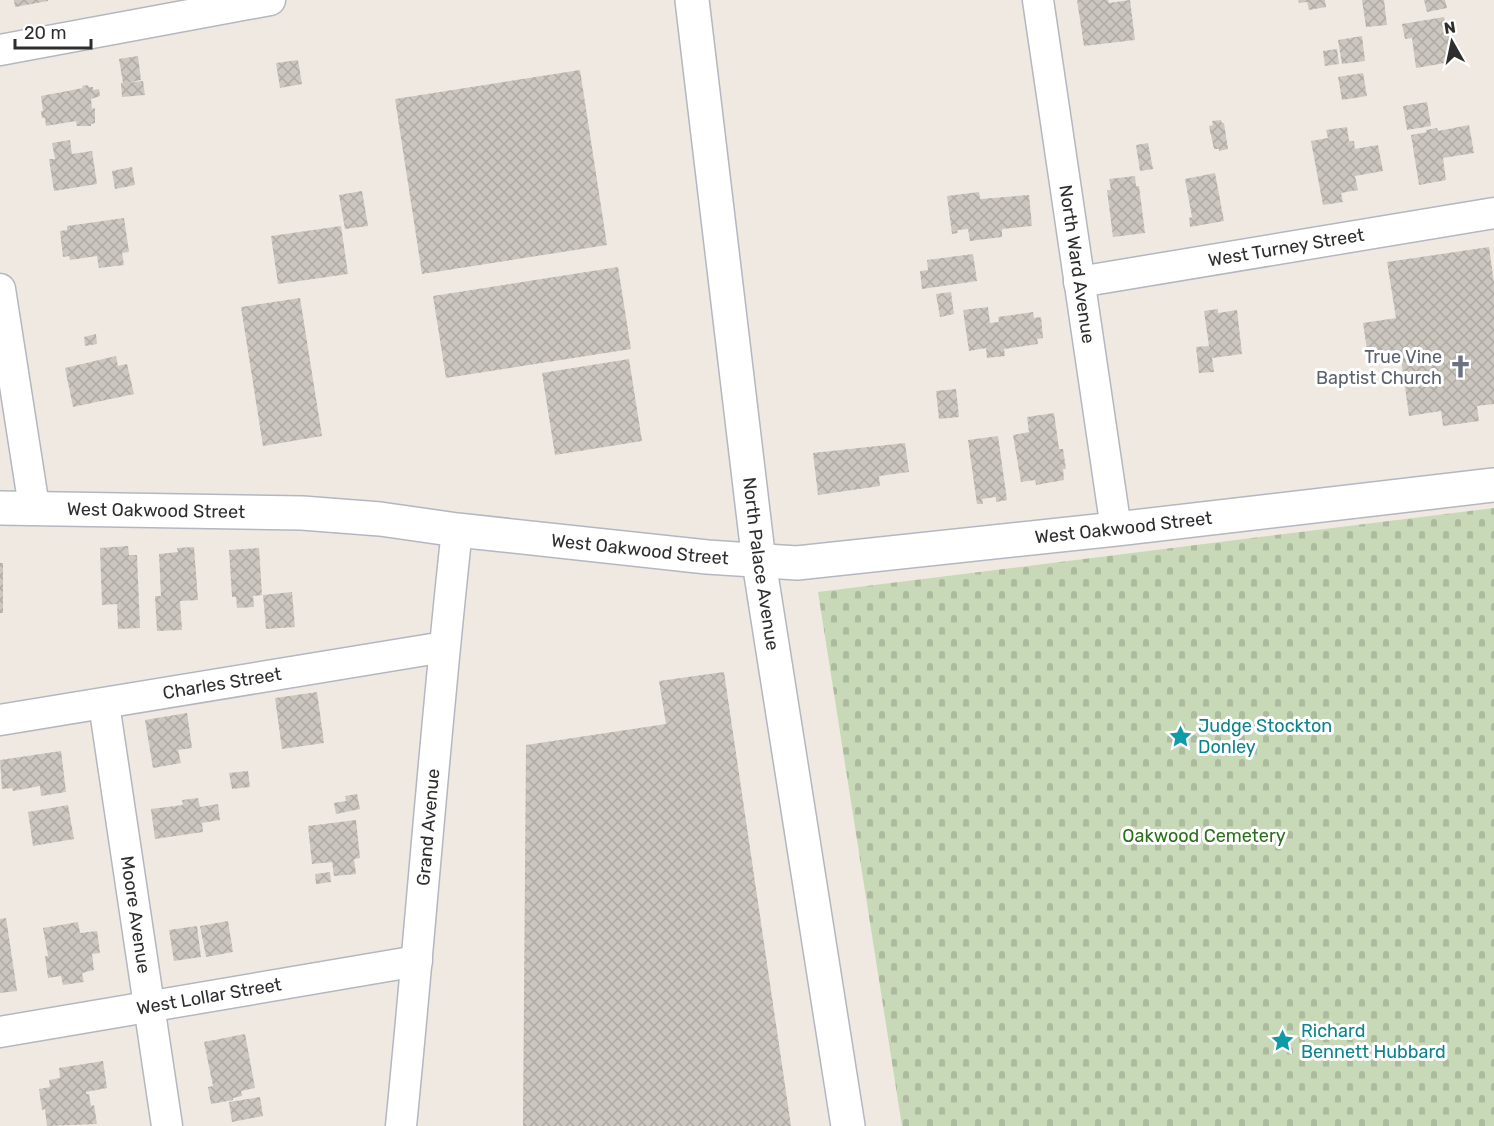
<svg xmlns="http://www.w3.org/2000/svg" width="1494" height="1126" font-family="Rubik,sans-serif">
<defs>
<pattern id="cemetery-stones" width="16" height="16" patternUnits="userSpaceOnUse" patternTransform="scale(1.5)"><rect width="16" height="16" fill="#c8d9b8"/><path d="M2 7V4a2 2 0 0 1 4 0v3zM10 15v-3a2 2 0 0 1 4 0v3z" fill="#acbb9e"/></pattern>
<pattern id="building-cross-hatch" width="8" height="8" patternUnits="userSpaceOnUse" patternTransform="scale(1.5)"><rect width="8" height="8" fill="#cbc7bf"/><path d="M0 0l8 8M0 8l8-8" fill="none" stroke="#afaba4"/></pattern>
</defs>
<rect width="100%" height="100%" fill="#efe9e1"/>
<path fill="url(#cemetery-stones)" d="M1494,508V1126H902L818,592Z"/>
<path fill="url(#building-cross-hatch)" d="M14,0H48V1L15,7Z
M1077,0H1108L1109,3L1130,0L1135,40L1084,46Z
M1298,0H1325L1326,7L1309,10L1307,2L1299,3Z
M1362,0H1384L1387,25L1366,27Z
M1424,0H1445L1447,8L1427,12Z
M1444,17L1446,30L1452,29L1455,47L1449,48L1451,62L1416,68L1412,38L1405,39L1402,24Z
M1362,36L1365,61L1342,64L1338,40Z
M1337,49L1339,64L1325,66L1323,51Z
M138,56L141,80L127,83L143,81L145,95L122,97L121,83H123L119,59Z
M298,60L302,84L280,88L276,63Z
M580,70L607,245L422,274L395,99Z
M1363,73L1367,96L1342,100L1338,77Z
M88,85L89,87H93V90L99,89L100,96L91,99L92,109L95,108V123L91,124V126H77L76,121L46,126L45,118H42L41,111H43L41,96L83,88L82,86Z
M1427,102L1431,126L1407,130L1403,106Z
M1221,120L1222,123H1224L1228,149L1219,151V149H1214L1209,126L1213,125L1212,121Z
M1469,125L1474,153L1443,158L1446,180L1419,185L1411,135L1427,132L1426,130L1437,128L1438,131Z
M1347,127L1349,141H1354L1355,149L1378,145L1383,171L1355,176L1358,190L1341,193L1343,202L1323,205L1311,141L1328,138L1326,130Z
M70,140L72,154L92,151L97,184L54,191L49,159H55L52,143Z
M1148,143L1153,169L1140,171L1136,145Z
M132,167L135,185L115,189L112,171Z
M1215,173L1224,221L1190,227L1189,218L1192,217L1185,179Z
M1135,176L1136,186H1139L1145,233L1113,237L1107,190H1111L1109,179Z
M362,191L368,226L345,229L339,195Z
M979,192L980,199L1029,195L1032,226L1002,229V237L970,241L968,229L957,230L958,233L952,234L947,196Z
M124,218L129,252L122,253L124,265L99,268L97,256L70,260L69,256L63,257L60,231L67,230V226Z
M341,226L348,274L278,284L271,236Z
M1489,247L1494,283V404L1477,406L1479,421L1443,426L1441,411L1409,416L1400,351L1368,356L1363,323L1396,318L1387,262Z
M973,254L977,281L922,289L920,271L928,270L927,260Z
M618,267L631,349L446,378L433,296Z
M951,292L954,314L940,317L936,294Z
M300,298L322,436L263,446L241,307Z
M988,307L990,323L999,322L998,317L1033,312L1034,318L1041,317L1043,338L1037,339L1038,344L1004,349L1005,356L987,358L986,348L969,351L963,310Z
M1218,309V313L1237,310L1242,354L1212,358L1214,372L1199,373L1196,347L1209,346L1204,311Z
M96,334L97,344L85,346L84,337Z
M116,356L118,366L127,364L134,394L73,407L65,368Z
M629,359L642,441L555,455L542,373Z
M956,389L959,417L939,419L936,391Z
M1054,413L1059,449H1063L1066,469H1063L1064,480L1036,485L1035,480L1021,482L1013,435L1029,432L1027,417Z
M998,436L1007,500L996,502V497L982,499L983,504H977L968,440Z
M905,443L909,472L879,476L880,486L818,495L813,453Z
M128,546L129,555H137L140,628L118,629L117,604L102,605L100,548Z
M194,547L198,600L180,601L182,630L157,631L155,596H161L159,554L178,552L177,548Z
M259,548L262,595L253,596L254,607L237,608L236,597H232L229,550Z
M0,563H3V613H0Z
M292,592L295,627L266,629L263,595Z
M724,672L791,1126H523L526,745L666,724L659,681Z
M317,692L324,743L282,749L275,698Z
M187,713L192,748L178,750L181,763L153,768L145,720Z
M61,751L66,792L41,796L40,786L13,791L12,788L2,789L0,760Z
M248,771L250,787L232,789L229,773Z
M357,794L360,809L336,814L334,803L346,801L345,796Z
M198,798L200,807L218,804L220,820L202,823L203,832L155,839L151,809L183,805L182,800Z
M68,805L74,839L33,846L28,812Z
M356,820L360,858L354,859L356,874L334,876L332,862L312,864L308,826Z
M330,872L331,882L316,884L315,874Z
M6,918L17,991L0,993V919Z
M228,921L233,952L206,957L200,926Z
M78,922L80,933L97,931L100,953L92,954L94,970L82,973L84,982L63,985L61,976L48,978L45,956H48L43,928Z
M197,926L201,957L174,961L169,930Z
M245,1034L255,1088L241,1091L242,1096L233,1098V1100L211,1104L208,1087L213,1086L204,1042Z
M103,1061L107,1088L86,1092V1094H89L91,1106L94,1105L97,1124L47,1126L45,1109L42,1110L39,1089L50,1087L49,1080L60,1078L59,1068Z
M260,1097L263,1116L232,1122L229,1102Z"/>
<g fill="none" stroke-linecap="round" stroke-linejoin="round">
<defs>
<g id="street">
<path id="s1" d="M1038,0L1116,529"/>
<path d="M0,50L270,0"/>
<path id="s2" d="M1079,282L1494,213"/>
<path d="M0,289L34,507"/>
<path id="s3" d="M104,704L167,1126"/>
<path id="s4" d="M0,720L444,647"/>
<path id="s5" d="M0,1032L417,961"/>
<path id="s6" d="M401,1126C421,927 435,728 457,530"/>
</g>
<g id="secondary">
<path id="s7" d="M692,0L759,562L848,1126"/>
<path id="s8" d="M0,508L302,513L380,519L457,530L707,557L797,563L1116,529L1494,485"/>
</g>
</defs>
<use href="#street" stroke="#b4b7c1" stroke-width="33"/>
<use href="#secondary" stroke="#b4b7c1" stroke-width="36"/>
<use href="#street" stroke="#fff" stroke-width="30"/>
<use href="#secondary" stroke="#fff" stroke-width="33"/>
</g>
<defs>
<symbol id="church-bare" viewBox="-9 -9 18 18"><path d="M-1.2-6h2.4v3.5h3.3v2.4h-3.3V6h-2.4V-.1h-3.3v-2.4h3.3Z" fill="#6b7280" stroke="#fff" stroke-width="2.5" paint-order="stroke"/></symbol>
<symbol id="sight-bare" viewBox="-9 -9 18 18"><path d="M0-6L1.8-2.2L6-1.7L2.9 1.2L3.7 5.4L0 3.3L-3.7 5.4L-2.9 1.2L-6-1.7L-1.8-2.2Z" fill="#0f9aa8" stroke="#fff" stroke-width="2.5" paint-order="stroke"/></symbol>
</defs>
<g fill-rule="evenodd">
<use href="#church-bare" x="1444" y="350" width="33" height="33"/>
<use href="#sight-bare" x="1164" y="720" width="33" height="33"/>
<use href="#sight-bare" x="1266" y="1024" width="33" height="33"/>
</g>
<g text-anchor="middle" stroke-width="6" stroke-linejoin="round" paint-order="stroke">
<g font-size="18" fill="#2e2e2e" stroke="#fff">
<text dy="6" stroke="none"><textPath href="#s2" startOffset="210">West Turney Street</textPath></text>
<text dy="6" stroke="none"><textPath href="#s1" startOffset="267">North Ward Avenue</textPath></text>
<text dy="6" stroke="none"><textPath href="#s8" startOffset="156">West Oakwood Street</textPath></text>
<text dy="6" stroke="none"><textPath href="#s8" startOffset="1128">West Oakwood Street</textPath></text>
<text dy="6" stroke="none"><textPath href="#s8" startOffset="642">West Oakwood Street</textPath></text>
<text dy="6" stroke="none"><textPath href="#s7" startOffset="568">North Palace Avenue</textPath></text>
<text dy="6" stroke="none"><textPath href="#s4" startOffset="225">Charles Street</textPath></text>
<text dy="6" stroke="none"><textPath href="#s6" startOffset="300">Grand Avenue</textPath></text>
<text dy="6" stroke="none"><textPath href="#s3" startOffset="213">Moore Avenue</textPath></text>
<text dy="6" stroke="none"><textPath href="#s5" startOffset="212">West Lollar Street</textPath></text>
</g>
<g font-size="18" fill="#5b616d" stroke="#fff" text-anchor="end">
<text x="1442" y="363">True Vine<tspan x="1442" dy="21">Baptist Church</tspan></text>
</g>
<g font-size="18" fill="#0d838f" stroke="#fff" text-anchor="start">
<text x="1198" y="732">Judge Stockton<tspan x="1198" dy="21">Donley</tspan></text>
<text x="1301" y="1037">Richard<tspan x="1301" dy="21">Bennett Hubbard</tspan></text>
</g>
<g font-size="18" fill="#2c6e1b" stroke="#fff">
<text x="1204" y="842">Oakwood Cemetery</text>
</g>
</g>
<g transform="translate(1452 42) rotate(351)" stroke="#ffffff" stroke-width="4.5" paint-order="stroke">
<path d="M0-4.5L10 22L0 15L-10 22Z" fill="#2e2e2e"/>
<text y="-9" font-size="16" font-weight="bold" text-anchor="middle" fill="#2e2e2e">N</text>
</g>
<path d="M15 39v9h76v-9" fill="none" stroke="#2e2e2e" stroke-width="3"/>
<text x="24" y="39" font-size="18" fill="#2e2e2e" stroke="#ffffff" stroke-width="4.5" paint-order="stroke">20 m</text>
</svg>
